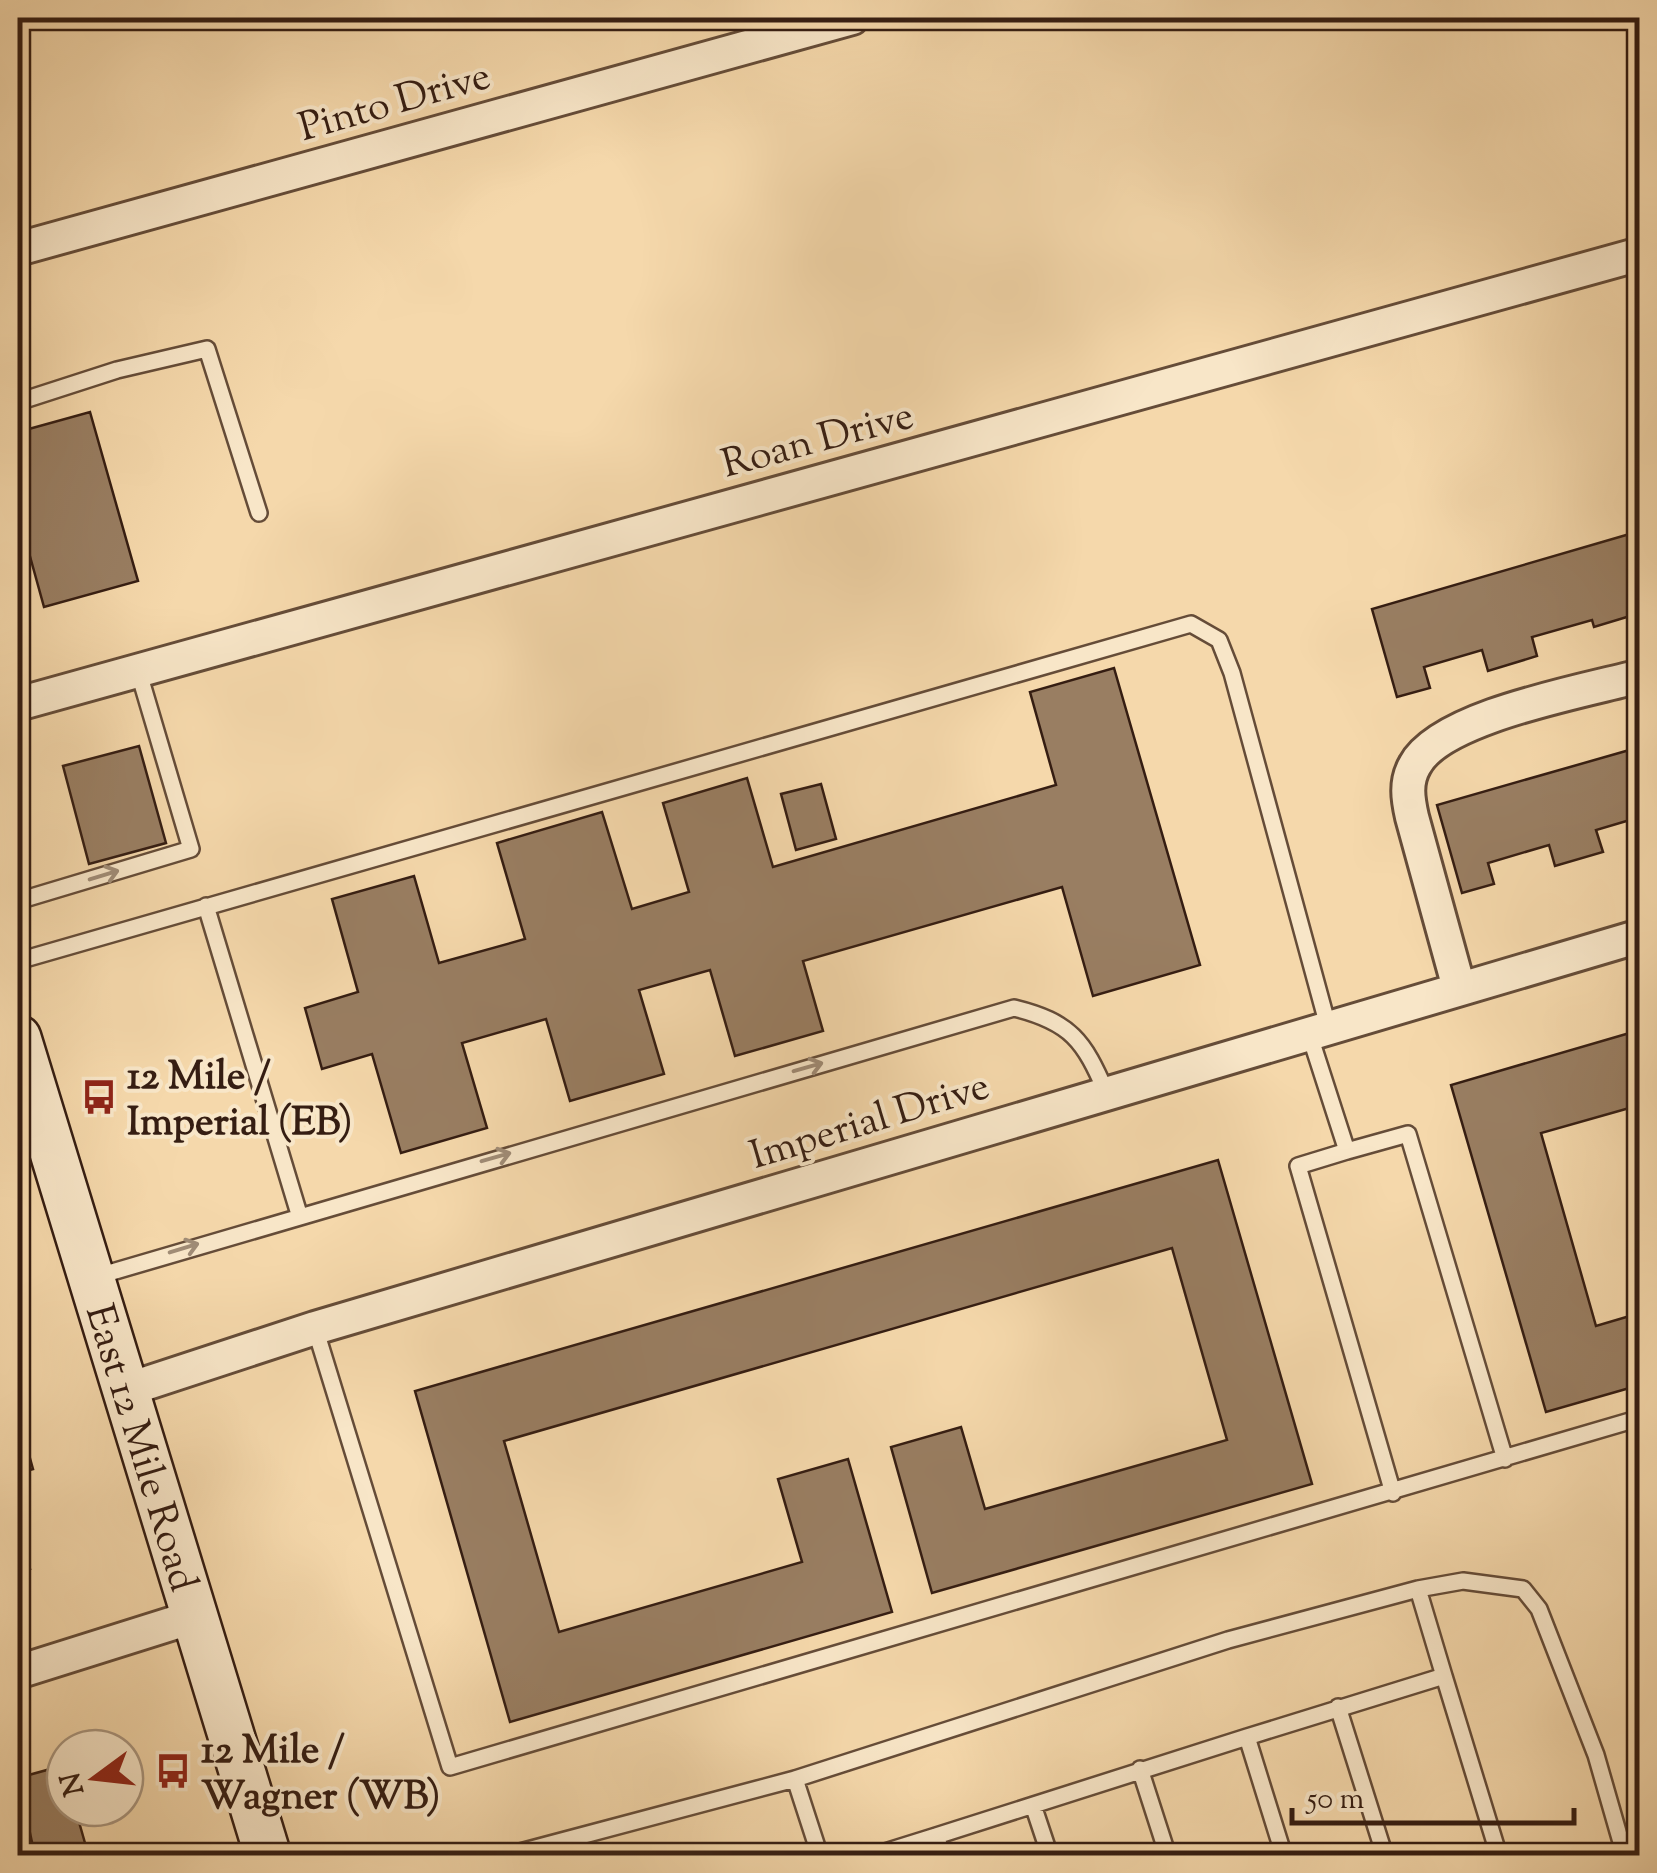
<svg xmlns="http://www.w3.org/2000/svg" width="1657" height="1873" font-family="'Sorts Mill Goudy',serif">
<rect width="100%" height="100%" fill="#f5d8ab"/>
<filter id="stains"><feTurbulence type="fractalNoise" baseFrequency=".002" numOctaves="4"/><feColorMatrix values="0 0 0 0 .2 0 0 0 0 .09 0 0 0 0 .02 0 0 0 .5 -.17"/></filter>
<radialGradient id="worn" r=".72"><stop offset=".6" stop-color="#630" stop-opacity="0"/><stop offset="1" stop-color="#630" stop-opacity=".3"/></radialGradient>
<path fill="#997e62" stroke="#351d12" stroke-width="2.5" d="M90,412L138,581L44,607L18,513V432Z
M1640,531V613L1594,627L1592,620L1532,637L1537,656L1488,671L1482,650L1424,667L1430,688L1397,697L1372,609Z
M1114,668L1200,965L1093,996L1062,887L803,961L823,1031L735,1056L710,970L639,990L664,1074L570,1101L546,1019L462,1043L487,1128L401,1153L372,1054L322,1069L305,1008L358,992L332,899L414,876L439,963L525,939L497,843L602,812L632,909L689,892L663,803L747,778L773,867L1056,785L1030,692Z
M139,746L166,843L89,864L63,766Z
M1640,747V817L1596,830L1603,852L1555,866L1549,845L1488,863L1494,884L1462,893L1437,805Z
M821,784L836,839L796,850L781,794Z
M1640,1030V1105L1541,1133L1596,1326L1640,1313V1385L1546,1412L1451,1085Z
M1218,1160L1312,1484L932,1593L891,1447L961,1427L985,1509L1227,1440L1172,1248L504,1441L559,1632L802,1562L778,1479L848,1459L892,1612L510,1722L415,1391Z
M21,1426L33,1469L18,1473V1427Z
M18,1523L30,1569L18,1572Z
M65,1765V1808H75L85,1843L35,1856L18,1778Z"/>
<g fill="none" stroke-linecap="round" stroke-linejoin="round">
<defs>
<path id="service" d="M18,402L117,370L207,349L259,513
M18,901L191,849L138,670
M206,906L299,1214
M18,961L1191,624L1219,640L1232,673L1328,1026
M1309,1033L1347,1151L1298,1166L1393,1493
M1347,1151L1408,1134L1505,1459
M95,1277L1014,1008C1071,1022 1084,1041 1106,1092
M315,1328L450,1767L1640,1418
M1444,1676L1499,1856
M1338,1707L1385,1856
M1140,1769L1168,1856
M795,1779L820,1856
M1033,1805L1050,1856
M505,1856L795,1779L1228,1640L1418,1589L1463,1581L1523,1589L1539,1609L1596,1755L1625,1856
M872,1856L936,1836
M943,1856L936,1836L1247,1737
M1284,1856L1247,1737L1444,1676L1418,1589"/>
<path id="minor" d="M18,249L852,18
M18,704L1640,254
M1459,988L1412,817C1408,799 1405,782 1415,765C1441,716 1585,691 1640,676
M126,1390L315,1328L1640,936
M18,1672L196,1616"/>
<g id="secondary">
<path id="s1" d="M18,1038L268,1856"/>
</g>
</defs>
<use href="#service" stroke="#654c38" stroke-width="20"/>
<use href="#minor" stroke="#654c38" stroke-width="38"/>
<use href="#secondary" stroke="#351d12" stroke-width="50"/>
<use href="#service" stroke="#f8e6c8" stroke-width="15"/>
<use href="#minor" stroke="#f8e6c8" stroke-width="32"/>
<use href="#secondary" stroke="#f8e6c8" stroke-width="45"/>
</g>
<defs><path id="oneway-shaft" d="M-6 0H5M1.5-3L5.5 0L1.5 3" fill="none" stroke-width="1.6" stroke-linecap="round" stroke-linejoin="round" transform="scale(2.5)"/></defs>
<g stroke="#a08c76">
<use href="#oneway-shaft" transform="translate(104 875) rotate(-17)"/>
<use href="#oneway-shaft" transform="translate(808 1067) rotate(-16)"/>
<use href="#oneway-shaft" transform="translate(496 1157) rotate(-16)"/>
<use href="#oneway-shaft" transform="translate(184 1248) rotate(-17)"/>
</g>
<defs>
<symbol id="bus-bare" viewBox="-9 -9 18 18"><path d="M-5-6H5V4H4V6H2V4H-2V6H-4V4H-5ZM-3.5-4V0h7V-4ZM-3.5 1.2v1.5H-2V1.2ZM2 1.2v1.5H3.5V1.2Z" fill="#8f2418" stroke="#f8e6c8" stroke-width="2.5" paint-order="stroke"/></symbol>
</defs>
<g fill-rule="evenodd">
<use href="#bus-bare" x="74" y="1072" width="50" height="50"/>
<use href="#bus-bare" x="148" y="1746" width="50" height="50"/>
</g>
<g text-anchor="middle" stroke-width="8" stroke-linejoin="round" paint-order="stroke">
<g font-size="40" fill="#351d12" stroke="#f8e6c8">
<text transform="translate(394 100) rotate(-16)" y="14">Pinto Drive</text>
<text transform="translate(817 438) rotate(-15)" y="14">Roan Drive</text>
<text transform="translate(869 1119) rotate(-17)" y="14">Imperial Drive</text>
<text dy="14" stroke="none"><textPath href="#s1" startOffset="428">East 12 Mile Road</textPath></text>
</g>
<g font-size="40" font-weight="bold" fill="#351d12" stroke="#f8e6c8" text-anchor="start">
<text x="127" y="1088">12 Mile /<tspan x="127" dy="46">Imperial (EB)</tspan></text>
<text x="201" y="1762">12 Mile /<tspan x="201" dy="46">Wagner (WB)</tspan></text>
</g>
</g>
<rect width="1657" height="1873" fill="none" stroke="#f5d8ab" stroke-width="60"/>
<rect x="20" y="20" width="1617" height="1833" fill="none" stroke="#351d12" stroke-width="5"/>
<rect x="30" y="30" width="1597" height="1813" fill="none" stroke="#351d12" stroke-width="2.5"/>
<g transform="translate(95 1778) rotate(255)"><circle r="48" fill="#f8e6c8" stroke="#aa967f" stroke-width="2.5"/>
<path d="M0-8L18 38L0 25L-18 38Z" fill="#8f2418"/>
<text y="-15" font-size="28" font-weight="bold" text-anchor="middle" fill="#351d12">N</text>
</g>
<path d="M1292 1808v15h282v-15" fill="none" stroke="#351d12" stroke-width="5"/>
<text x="1307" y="1808" font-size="30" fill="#351d12" stroke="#f8e6c8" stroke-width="8" paint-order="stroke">50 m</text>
<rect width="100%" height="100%" filter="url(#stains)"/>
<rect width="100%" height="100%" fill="url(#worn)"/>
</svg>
